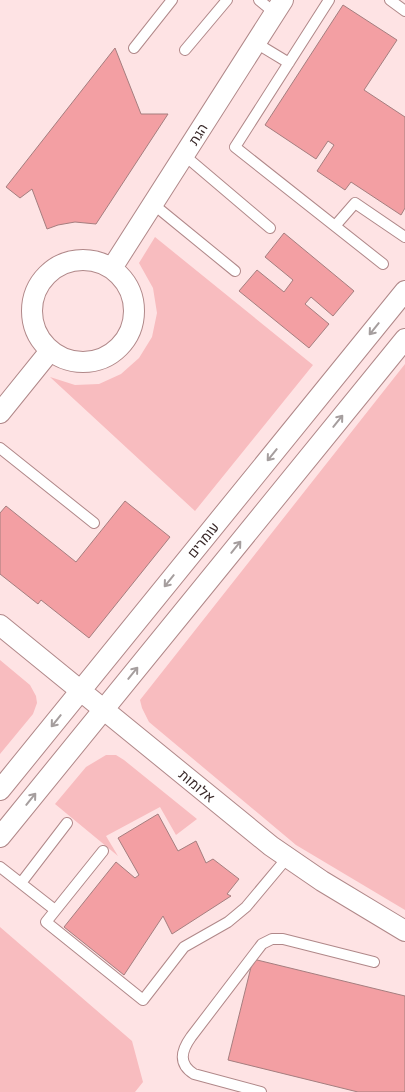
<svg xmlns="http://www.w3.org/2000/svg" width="405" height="1092" font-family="'PT Sans',Heebo,sans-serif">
<rect width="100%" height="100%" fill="#fee3e4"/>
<path fill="#f8bcbf" d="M155,237L313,365L195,511L50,377L75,385L99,384L121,374L139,358L152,337L157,313L153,288L139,263Z
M405,364V910L296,845L149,722L142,708L140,700Z
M0,660L30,685L36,696L37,703L33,714L0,754Z
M106,755H116L124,760L197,819L176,835L160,807L106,836L118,856L55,804L86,767Z
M0,927L132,1041L143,1082L135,1092H0Z"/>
<path fill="#f39fa3" stroke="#a57e7f" d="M343,5L397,40L364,90L405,117V208L401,215L351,182L345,190L317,171L334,145L328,141L316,159L265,125Z
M115,48L141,114H168L96,224L75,222L58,225L47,229L32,189L20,198L6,187Z
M284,233L354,291L333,316L311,297L305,304L329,324L309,348L239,291L257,270L284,292L293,280L265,257Z
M125,501L170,537L89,638L41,600L38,604L0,574V513L6,506L76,562Z
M158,814L178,851L196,841L206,863L213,859L239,879L227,894L231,896L172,934L163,916L124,975L64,927L116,862L135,878L139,875L118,838Z
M253,959L405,996V1092H358L228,1060Z"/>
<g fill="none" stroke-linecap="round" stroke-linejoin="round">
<defs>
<path id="service" d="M259,0L275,13
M329,0L235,147L383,264
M390,0L405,11
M256,43L289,63
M134,48L172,0
M185,50L227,0
M184,155L270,228
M153,204L235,271
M335,226L355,203L405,237
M0,448L94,523
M103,851L46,922L143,1000L184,947L228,922L246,907L287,858
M0,867L55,910
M21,883L67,823
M261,1092L194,1074C178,1064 181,1051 191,1037L262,944L272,939H283L374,962"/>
<path id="minor" d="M32 311a51 51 0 1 1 102 0a51 51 0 1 1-102 0Z
M112,268L283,0
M0,413L50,351
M0,625L271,846L322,881L405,931
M0,790L405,291
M0,837L405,339"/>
</defs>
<use href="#service" stroke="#b08889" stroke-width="12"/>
<use href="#minor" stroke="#b08889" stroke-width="22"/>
<use href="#service" stroke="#fff" stroke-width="10"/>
<use href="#minor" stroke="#fff" stroke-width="20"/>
</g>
<defs><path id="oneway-shaft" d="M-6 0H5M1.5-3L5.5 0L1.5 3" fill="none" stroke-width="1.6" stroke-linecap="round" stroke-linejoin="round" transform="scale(1.25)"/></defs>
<g stroke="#a59e9e">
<use href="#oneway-shaft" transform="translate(374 329) rotate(129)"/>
<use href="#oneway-shaft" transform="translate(338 421) rotate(-51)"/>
<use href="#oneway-shaft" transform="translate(272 455) rotate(129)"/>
<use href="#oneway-shaft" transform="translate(236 547) rotate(-51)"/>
<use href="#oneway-shaft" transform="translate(169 581) rotate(129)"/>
<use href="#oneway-shaft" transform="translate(133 673) rotate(-51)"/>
<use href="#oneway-shaft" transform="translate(56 721) rotate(129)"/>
<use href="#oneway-shaft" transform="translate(31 799) rotate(-51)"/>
</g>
<g text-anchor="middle" stroke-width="4" stroke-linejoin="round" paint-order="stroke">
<g font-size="14" fill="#372727" stroke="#fff">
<text transform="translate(198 134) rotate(-58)" y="5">הגת</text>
<text transform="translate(203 540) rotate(-51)" y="5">עומרים</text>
<text transform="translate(197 786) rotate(40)" y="5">אלומות</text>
</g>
</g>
</svg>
